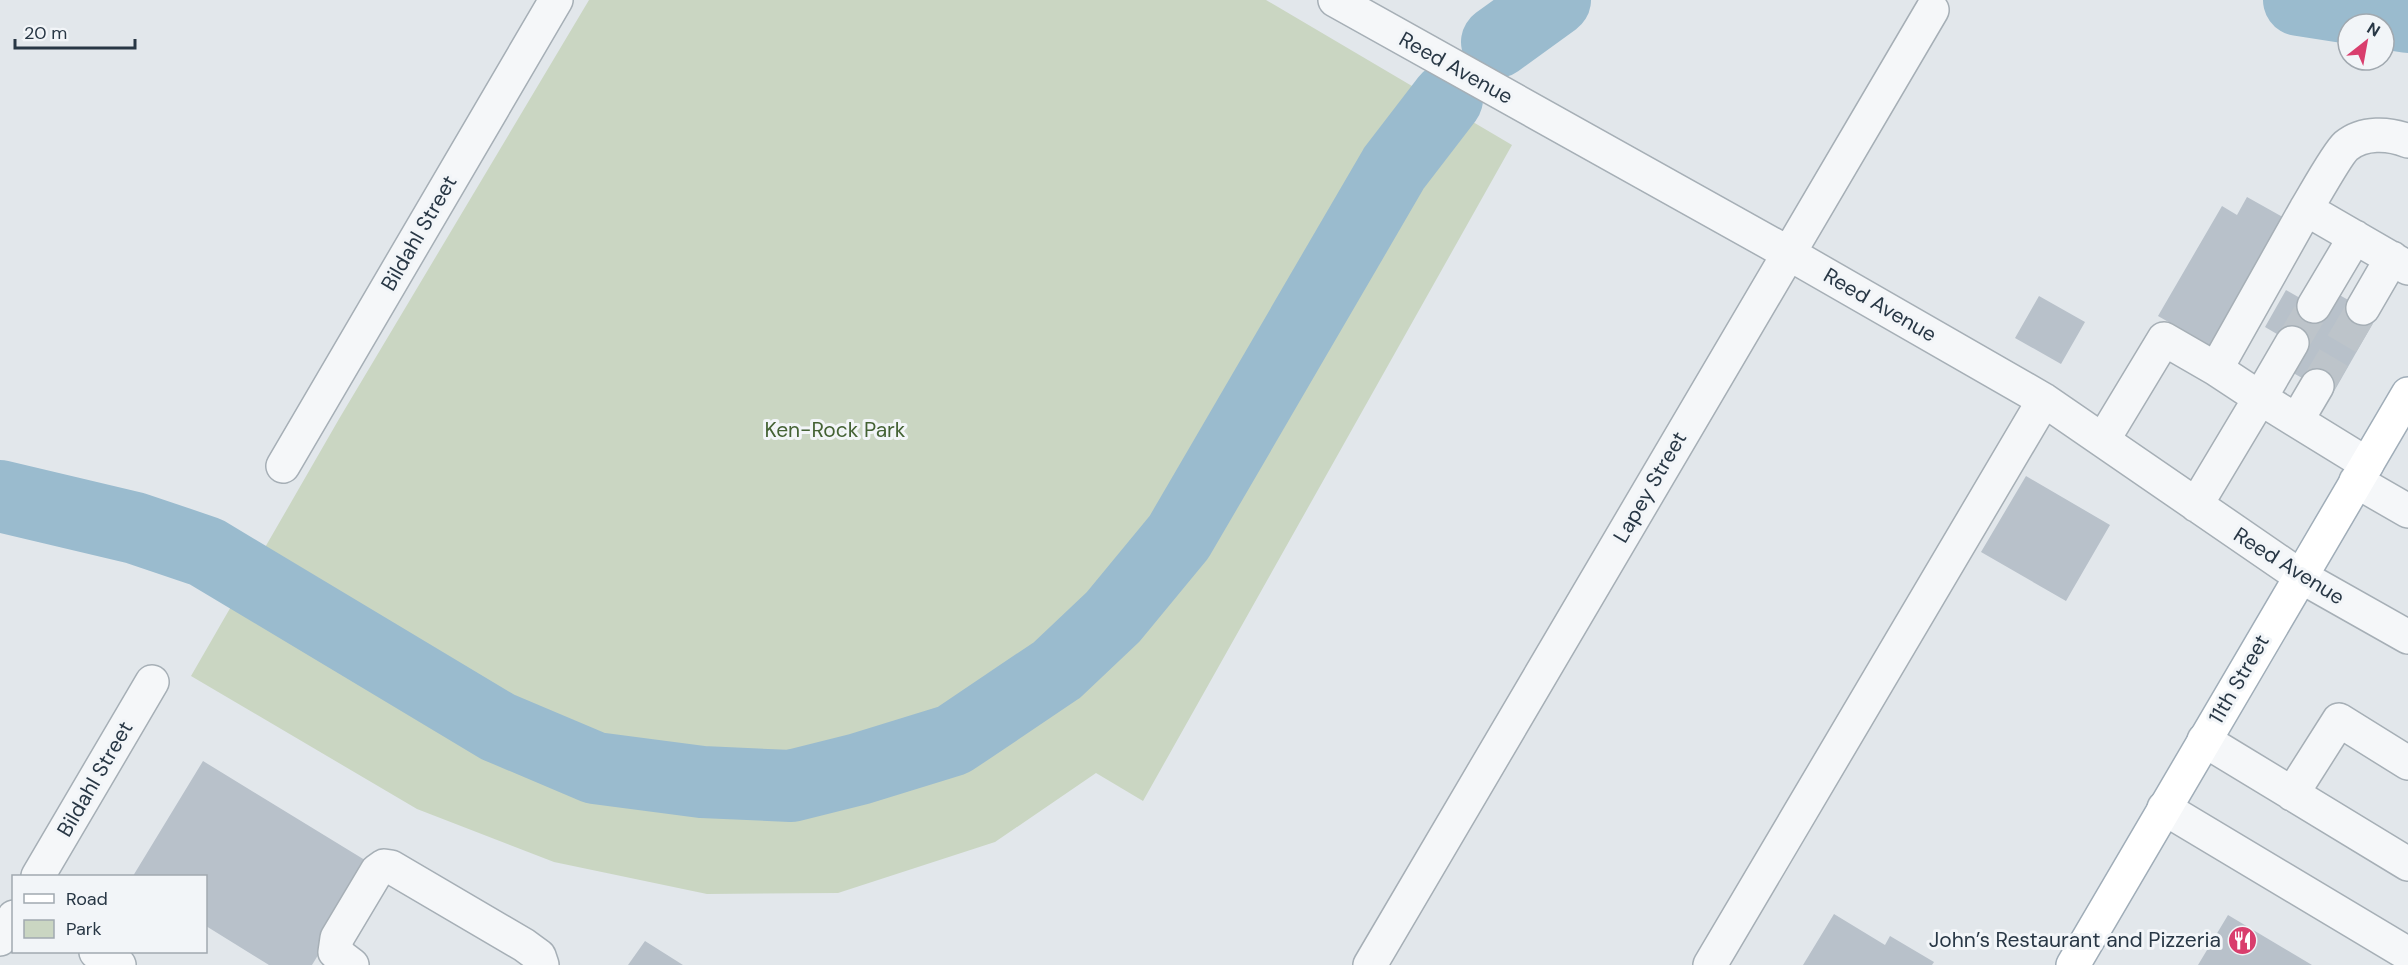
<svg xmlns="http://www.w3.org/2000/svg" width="2408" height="965" font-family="'DM Sans',sans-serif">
<rect width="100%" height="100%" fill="#e2e7eb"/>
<path fill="#cad6c2" d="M589,0H1266L1512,145L1143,801L1096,773L995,842L838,893L707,894L554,862L417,809L191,676L339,419Z"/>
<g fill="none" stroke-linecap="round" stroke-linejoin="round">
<path stroke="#9abbce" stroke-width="72" d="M2299,0L2408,17
M1497,42L1555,0
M0,496L135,528L206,552L498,727L595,768L702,782L791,786L859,769L953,740L1057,670L1113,617L1179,537L1394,168L1447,99"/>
</g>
<path fill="#b8c1ca" d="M2247,197L2288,220L2214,348L2158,316L2222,206L2237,215Z
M2286,290L2314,306L2334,292L2377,316L2332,395L2288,370L2301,348L2265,327Z
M2039,296L2085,322L2061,364L2015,338Z
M2026,476L2110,525L2066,601L1981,552Z
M203,761L373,865L312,965H269L206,926V876H133Z
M1834,914L1885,945L1890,936L1934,962L1932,965H1803Z
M2228,915L2312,965H2198Z
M645,941L683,965H628Z"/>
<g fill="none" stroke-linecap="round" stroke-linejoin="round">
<path stroke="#bdc4ca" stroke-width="33" stroke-dasharray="33 16" stroke-linecap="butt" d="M2292,343L2314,306
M2317,386L2363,308"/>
<defs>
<path id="minor" d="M1335,0L1788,253L2044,400L2300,576L2408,637
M2408,141C2389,133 2363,132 2346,146C2337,154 2314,196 2306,209L2408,268
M2314,306L2355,237
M2363,308L2392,258
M2292,343L2260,398L2367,464
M2297,420L2317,386
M2103,440L2164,339L2216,369L2306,209
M283,466L556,0
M2356,481L2408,511
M2196,505L2260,398L2216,369
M2204,740L2408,864
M2292,794L2339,720L2408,763
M2164,808L2408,954
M38,876L152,682
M0,939L14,917
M96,952L119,965
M352,965L335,952L337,938L377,871L384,866L391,867L524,945L539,956L542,965
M1370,965L1932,10
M1710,965L2044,400"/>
<path id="major" d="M2073,965L2408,394"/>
</defs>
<use href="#minor" stroke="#a6afb6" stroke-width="36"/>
<use href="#major" stroke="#a0adb8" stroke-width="36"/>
<use href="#minor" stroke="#f5f7f9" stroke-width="33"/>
<use href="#major" stroke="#fff" stroke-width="33"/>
</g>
<defs>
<symbol id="restaurant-disc" viewBox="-11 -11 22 22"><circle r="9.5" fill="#d93e6d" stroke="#f2f5f8"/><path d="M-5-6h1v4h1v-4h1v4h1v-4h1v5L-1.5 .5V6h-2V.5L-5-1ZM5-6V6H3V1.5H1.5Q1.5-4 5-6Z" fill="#fff"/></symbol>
</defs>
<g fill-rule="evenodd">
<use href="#restaurant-disc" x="2226" y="924" width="33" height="33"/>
</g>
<g text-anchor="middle" stroke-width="6" stroke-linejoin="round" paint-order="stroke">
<g font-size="21" fill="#283745" stroke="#f2f5f8">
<text transform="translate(1456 68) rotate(29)" y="7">Reed Avenue</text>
<text transform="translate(419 233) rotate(-60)" y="7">Bildahl Street</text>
<text transform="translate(1880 305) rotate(30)" y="7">Reed Avenue</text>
<text transform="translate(1650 487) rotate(-60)" y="7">Lapey Street</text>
<text transform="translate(2289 566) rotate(32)" y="7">Reed Avenue</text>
<text transform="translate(2239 679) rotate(-60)" y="7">11th Street</text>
<text transform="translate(95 779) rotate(-60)" y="7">Bildahl Street</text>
</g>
<g font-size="21" fill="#446234" stroke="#f2f5f8">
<text x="835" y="437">Ken-Rock Park</text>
</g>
<g font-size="21" fill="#283745" stroke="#f2f5f8" text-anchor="end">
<text x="2221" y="947">John’s Restaurant and Pizzeria</text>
</g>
</g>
<rect x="12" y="875" width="195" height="78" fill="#f2f5f8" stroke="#a1a9b0" stroke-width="1.5"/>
<rect x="24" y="894" width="30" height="9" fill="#ffffff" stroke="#a1a9b0" stroke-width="1.5"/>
<text x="66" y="905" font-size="18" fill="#283745">Road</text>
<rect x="24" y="920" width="30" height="18" fill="#cad6c2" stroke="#a1a9b0" stroke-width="1.5"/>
<text x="66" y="935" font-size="18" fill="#283745">Park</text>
<g transform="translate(2366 42) rotate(31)"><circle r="28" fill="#f2f5f8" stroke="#a1a9b0" stroke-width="1.5"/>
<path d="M0-4.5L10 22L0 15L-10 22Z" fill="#d93e6d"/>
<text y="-9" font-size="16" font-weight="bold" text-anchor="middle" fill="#283745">N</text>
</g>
<path d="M15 39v9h120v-9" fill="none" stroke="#283745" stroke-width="3"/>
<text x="24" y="39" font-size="18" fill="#283745" stroke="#f2f5f8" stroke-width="4.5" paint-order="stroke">20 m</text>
</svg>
